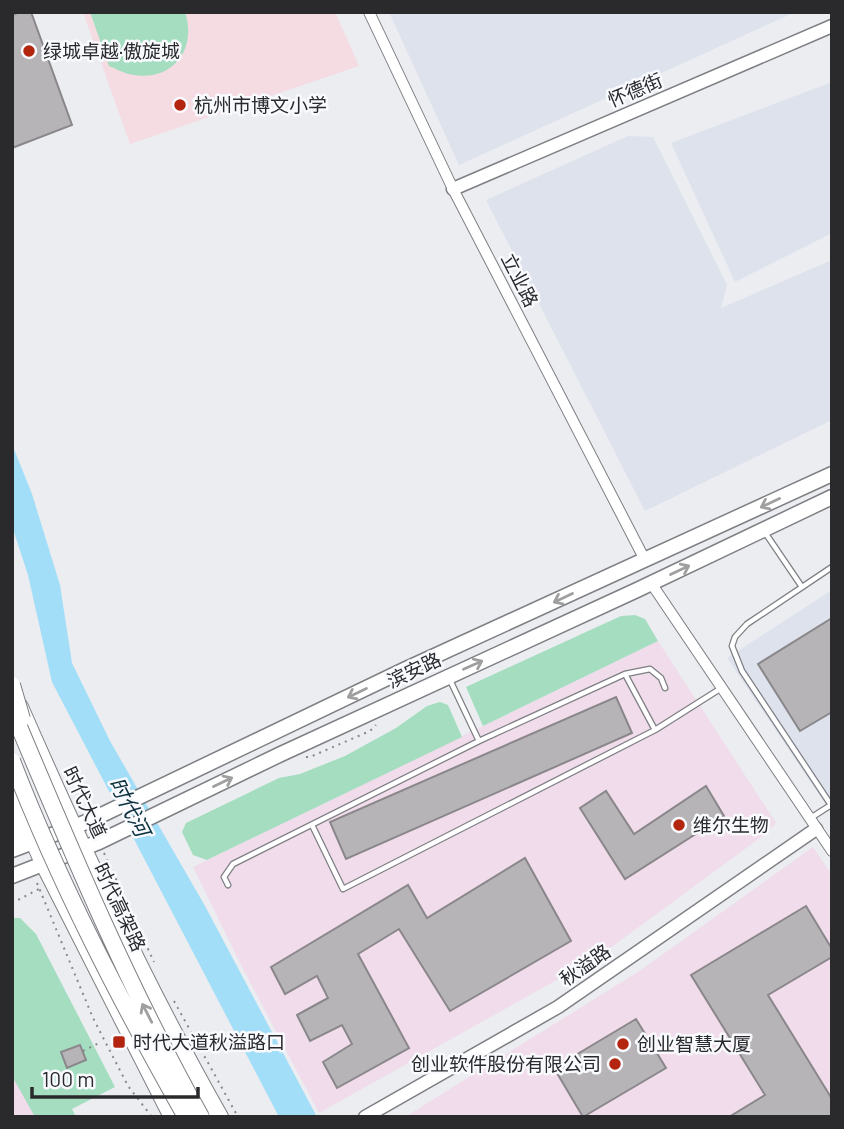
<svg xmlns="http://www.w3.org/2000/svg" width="844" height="1129" font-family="Barlow,'Noto Sans SC',sans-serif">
<rect width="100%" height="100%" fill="#ebedf1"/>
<path fill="#f1dceb" d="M658,641L776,823L764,835L598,957L319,1113L242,967L193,867Z
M813,847L832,875V1117H405L641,970Z
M12,1022L58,1117H12Z"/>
<path fill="#dde2ed" d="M389,12H793V13L459,165Z
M832,82V233L735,282L671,143Z
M628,136L653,137L727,285L721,308L832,260V420L645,511L486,200Z
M832,590V802L826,805L727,658Z"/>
<path fill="#f5dbe2" d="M83,12H335L359,66L130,144Z"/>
<path fill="#a4ddc0" d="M90,12H185C198,51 170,84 129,74C123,73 115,68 109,66Z
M635,615L645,619L658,641L483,726L466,687L621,616Z
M440,702L448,705L462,737L207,860L193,855L182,832L186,823L279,778L300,774L345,756L396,728L427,706Z
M12,918H20L36,934L115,1087L72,1109L76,1117H35L12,1076Z"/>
<path fill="#a2def8" d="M12,444L32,494L60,585L72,663L110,741L205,906L317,1117H279L52,682L28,575L12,526Z"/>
<path fill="#b7b4b7" stroke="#8a878a" stroke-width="2" d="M20,12H31L72,125L12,148V15Z
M832,618V712L800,731L758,664Z
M616,697L632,733L346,859L330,822Z
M706,786L724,816L625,879L580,808L606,791L634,834Z
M525,858L571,941L450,1011L399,929L358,954L409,1048L337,1088L323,1062L352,1044L342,1025L310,1041L297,1015L328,998L317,976L285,994L271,967L408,885L427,918Z
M806,906L832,949V957L768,995L832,1099V1117H729L765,1095L691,975Z
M636,1019L666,1068L583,1117L554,1068Z
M80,1045L86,1060L67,1068L61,1052Z"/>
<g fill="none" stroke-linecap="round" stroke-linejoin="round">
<defs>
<path id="service" d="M764,531L802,587
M625,674L655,730
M450,680L479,741
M831,805L742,671L732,646L735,637L747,624L832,567
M809,819L831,805
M312,825L343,889L655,730L723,687
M228,885L224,877L233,864L479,741L625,674L650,669L661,678L665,688"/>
<path id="minor" d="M369,12L453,189L645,560
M651,583L832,851"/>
<path id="tertiary" d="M453,189L832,26
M365,1117L558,1007L816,829"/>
<path id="secondary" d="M12,823L21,846
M12,850L89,821L404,670L832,474
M12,876L99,842L281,754L637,590L832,497"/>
<path id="primary" d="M20,707C81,846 145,985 220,1117
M12,791L43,863L172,1117"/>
</defs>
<use href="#service" stroke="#7d7f83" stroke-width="7"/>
<use href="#minor" stroke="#7d7f83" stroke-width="12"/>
<use href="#tertiary" stroke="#7d7f83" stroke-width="15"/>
<use href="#secondary" stroke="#7d7f83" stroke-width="17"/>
<use href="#primary" stroke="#7d7f83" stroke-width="18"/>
<path stroke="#87888b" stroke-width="2" stroke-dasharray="2 5" stroke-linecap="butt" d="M306,757H310L370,731L376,725
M104,853L154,962
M37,883L93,1018L128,1086L152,1117
M12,903L39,889
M174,1001L238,1117
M83,1051L101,1042"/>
<use href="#service" stroke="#fff" stroke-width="4.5"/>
<use href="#minor" stroke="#fff" stroke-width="10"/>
<use href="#tertiary" stroke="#fff" stroke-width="12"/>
<use href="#secondary" stroke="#fff" stroke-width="14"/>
<use href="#primary" stroke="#fff" stroke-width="16"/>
<defs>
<path id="trunk-bridge" d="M12,685L22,719
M12,710C70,848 128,987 201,1117
M12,761C60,885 121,1002 186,1117"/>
</defs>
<use href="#trunk-bridge" stroke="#7d7f83" stroke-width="18" stroke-linecap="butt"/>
<use href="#trunk-bridge" stroke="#fff" stroke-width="16"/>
</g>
<defs><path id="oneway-shaft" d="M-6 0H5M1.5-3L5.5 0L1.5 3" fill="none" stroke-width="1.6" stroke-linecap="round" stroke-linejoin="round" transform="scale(1.75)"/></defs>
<g stroke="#9f9fa0">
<use href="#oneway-shaft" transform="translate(770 503) rotate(155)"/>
<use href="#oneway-shaft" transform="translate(680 570) rotate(-25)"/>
<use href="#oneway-shaft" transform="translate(563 598) rotate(155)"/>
<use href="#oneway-shaft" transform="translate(473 665) rotate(-24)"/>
<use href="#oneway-shaft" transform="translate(357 693) rotate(154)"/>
<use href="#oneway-shaft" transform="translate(223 782) rotate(-26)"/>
<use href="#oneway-shaft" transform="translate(147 1013) rotate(-117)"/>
</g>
<g fill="#b3250f" stroke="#f8fafe" stroke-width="2.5">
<circle cx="29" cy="51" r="7"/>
<circle cx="180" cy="105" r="7"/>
<circle cx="679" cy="825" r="7"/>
<rect x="112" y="1035" width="14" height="14" rx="3.5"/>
<circle cx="623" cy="1044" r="7"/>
<circle cx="615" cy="1064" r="7"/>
</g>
<g text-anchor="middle" stroke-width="5" stroke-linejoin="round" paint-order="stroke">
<g font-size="19" fill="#2a2a2c" stroke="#f8fafe" text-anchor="start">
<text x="43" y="58">绿城卓越·傲旋城</text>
<text x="194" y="112">杭州市博文小学</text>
<text x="693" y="832">维尔生物</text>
<text x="133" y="1049">时代大道秋溢路口</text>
<text x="637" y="1051">创业智慧大厦</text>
<text x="601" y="1071" text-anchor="end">创业软件股份有限公司</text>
</g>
<g font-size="19" fill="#2a2a2c" stroke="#f8fafe">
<text transform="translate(635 90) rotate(-23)" y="7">怀德街</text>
<text transform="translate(520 280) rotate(63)" y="7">立业路</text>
<text transform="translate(414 670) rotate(-25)" y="7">滨安路</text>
<text transform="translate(85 802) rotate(65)" y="7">时代大道</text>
<text transform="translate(120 907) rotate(65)" y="7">时代高架路</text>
<text transform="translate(585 965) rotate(-35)" y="7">秋溢路</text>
</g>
<g font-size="21" font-style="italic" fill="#0b303e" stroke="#f8fafe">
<text transform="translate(129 807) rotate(63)" y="7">时代河</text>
</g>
</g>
<rect width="844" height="1129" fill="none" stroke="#2a2a2c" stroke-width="28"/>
<path d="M32 1087v10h166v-10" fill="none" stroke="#2a2a2c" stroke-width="3.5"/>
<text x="42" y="1087" font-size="21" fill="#2a2a2c" stroke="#f8fafe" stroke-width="5" paint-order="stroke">100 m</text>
</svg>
